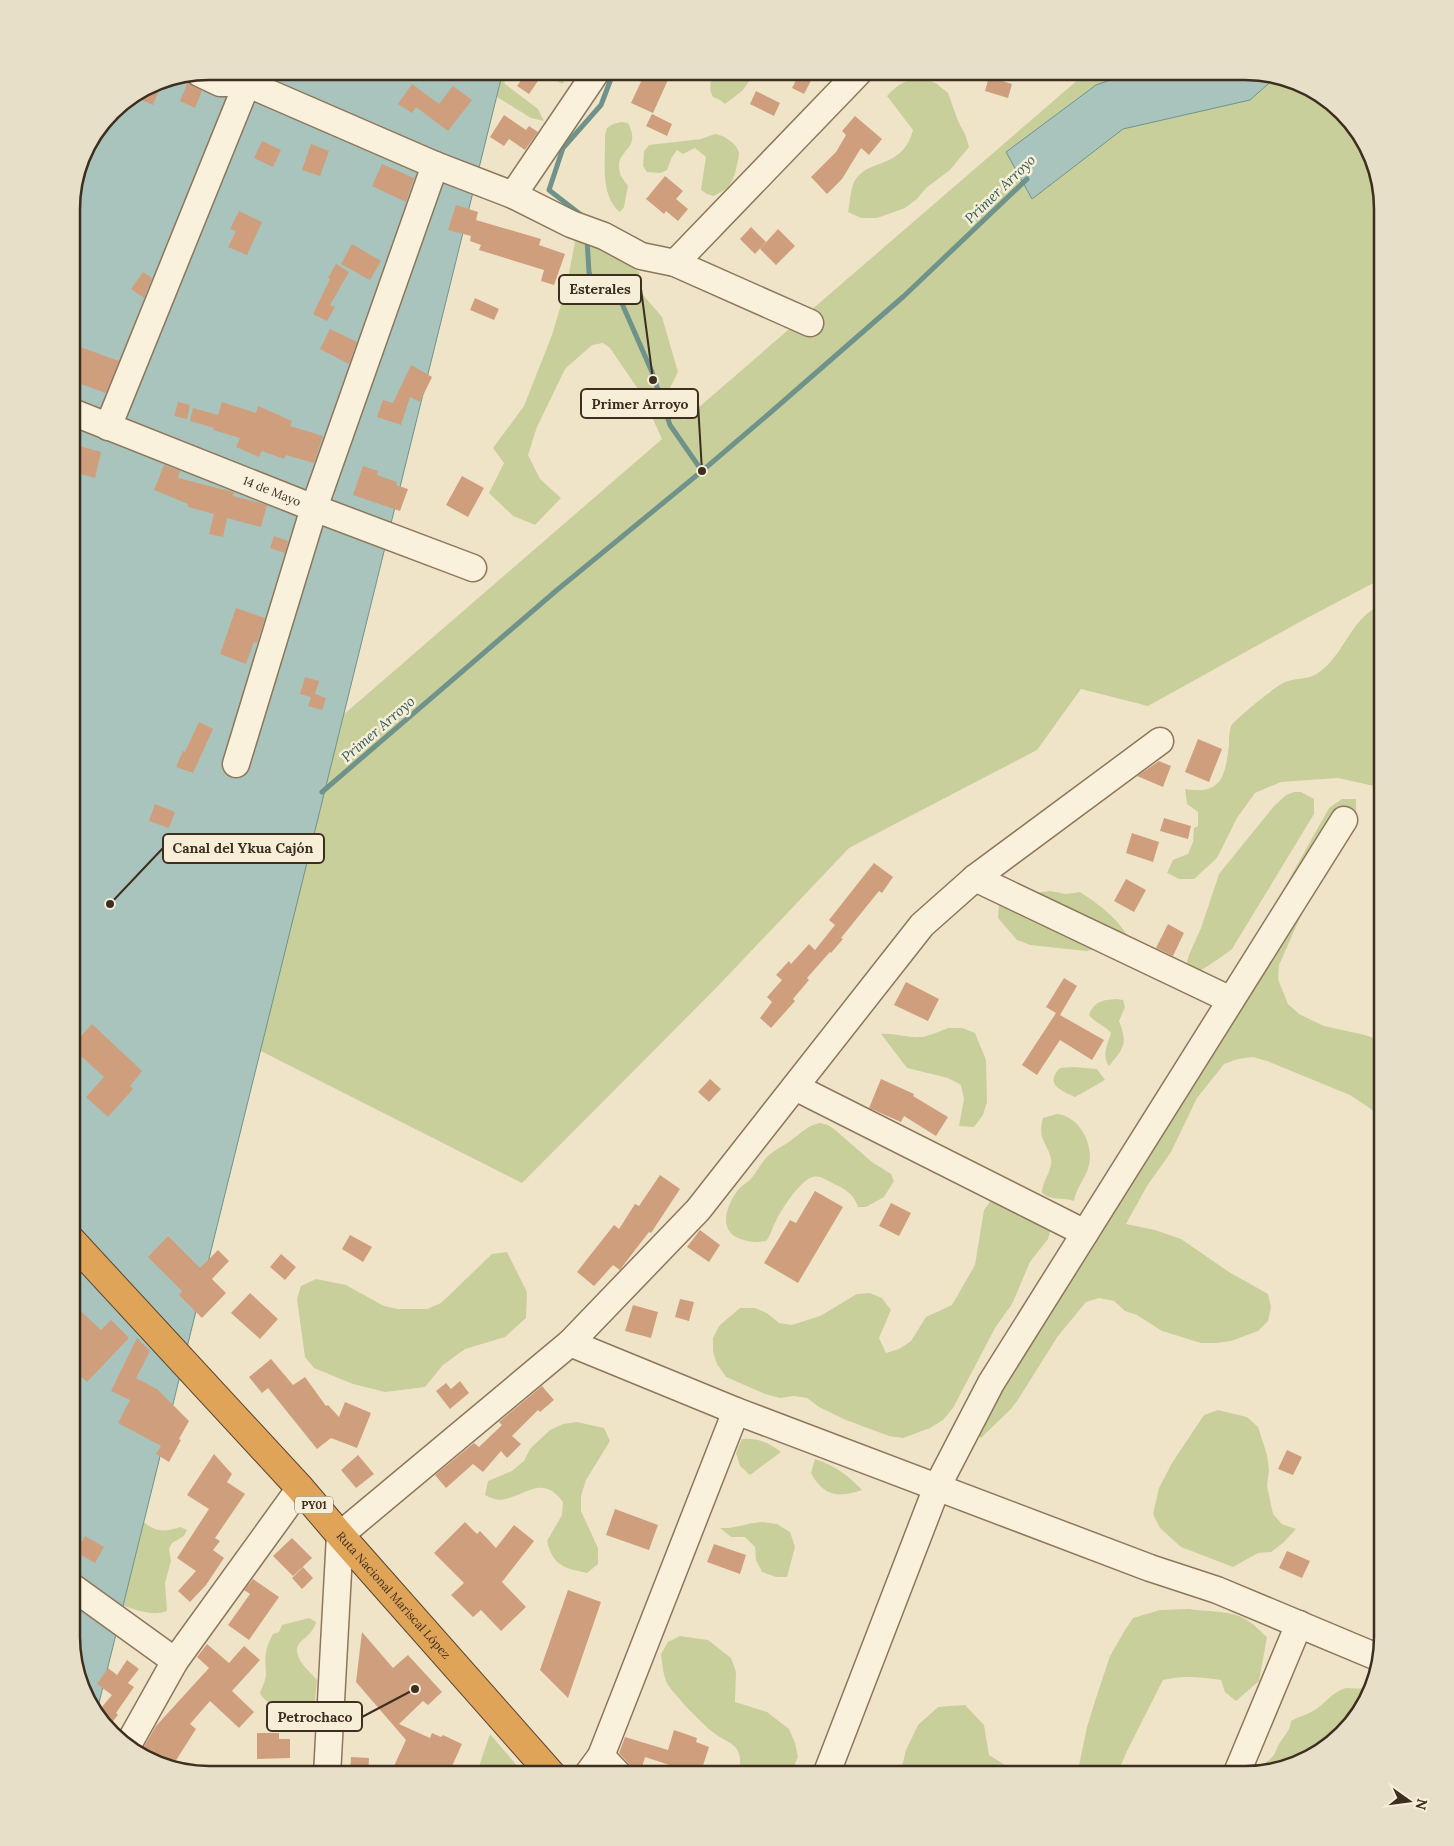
<svg xmlns="http://www.w3.org/2000/svg" width="1454" height="1846" font-family="Lora,serif">
<rect width="100%" height="100%" fill="#f0e4c8"/>
<path fill="#c9cf9b" d="M502,71L505,84L538,109L544,121L531,118L471,81Z
M540,71H573L562,84L550,76Z
M716,71H784L775,76L761,73L755,74L742,91L725,104L720,100L713,97C708,88 710,80 716,71Z
M1088,71L1136,72L1096,85L1032,199L1123,129L1250,100L1275,78L1313,90L1360,133L1383,209V578L1307,618L1148,706L1081,689L1037,750L849,848L719,985L522,1183L136,988L305,748L662,439L642,395L610,348L603,343L592,345L565,369L537,427L528,455L540,479L561,498L535,525L513,516L489,493L504,463L493,448L524,406L552,335L566,288L577,232L612,249L640,273L632,282L662,317L678,372L670,388L684,420Z
M924,78L937,84L948,93L958,121L965,134L969,147L950,170L926,188L917,199L905,208L877,218H861L848,212C850,204 850,193 853,185C863,157 902,172 913,130L887,96C900,83 906,79 924,78Z
M621,122L628,123C643,151 613,149 620,173C621,178 626,182 628,186L624,207L620,212C599,195 606,159 605,135L607,128L613,124Z
M715,134C723,135 737,143 739,153C739,158 737,164 736,169C735,175 732,182 728,187C724,191 718,193 714,196L707,194L701,190L706,157L695,148L683,154L677,150L672,157L667,170L661,173L647,172L643,166L644,151L649,145L701,139Z
M1383,605V788L1338,778L1281,782L1255,793L1237,818L1217,858L1194,879H1179L1167,873L1173,860L1188,854L1193,842L1194,828L1198,826V812L1187,804L1185,789C1221,795 1225,778 1229,745C1229,740 1229,731 1231,726C1235,719 1275,687 1283,683C1298,676 1308,682 1322,670C1346,651 1352,615 1383,605Z
M1294,792H1301L1314,799V814L1232,949C1229,952 1204,969 1201,970C1196,971 1193,970 1188,968L1187,962L1189,955L1201,928L1219,874L1274,806L1286,795Z
M1342,799H1356V815L1347,840L1317,886L1311,899L1303,911L1279,965L1278,979L1288,1004L1299,1014L1324,1026L1365,1035L1383,1041V1113L1374,1111L1350,1095L1267,1061L1253,1057L1238,1059L1224,1064L1197,1098L1171,1152L1147,1186L1126,1224L1155,1230L1181,1239L1229,1272L1268,1294L1271,1307L1268,1321L1258,1331L1231,1341L1216,1343H1201L1162,1331L1137,1315L1125,1311L1114,1301L1099,1298L1086,1302L1058,1336L1019,1398L1011,1409L981,1438L972,1427L1129,1157L1176,1063L1192,1039L1212,1017L1329,808Z
M1050,891L1066,894L1080,892C1100,905 1121,920 1130,942L1086,951L1030,945L1017,940L998,918L999,904L1010,896Z
M1116,999L1123,1000L1125,1007L1119,1021C1128,1044 1124,1048 1109,1066C1101,1055 1108,1044 1111,1033C1104,1025 1095,1023 1089,1015C1094,1001 1103,1000 1116,999Z
M948,1028H962L975,1033L986,1060L987,1102L983,1115L974,1127L959,1126L964,1099L961,1085L948,1078L907,1068L881,1034C894,1033 907,1038 921,1037C930,1036 940,1031 948,1028Z
M1074,1067L1097,1069L1105,1080L1075,1097C1061,1091 1044,1084 1060,1068Z
M1057,1114C1079,1116 1094,1144 1089,1165C1086,1178 1076,1188 1074,1201C1062,1197 1052,1201 1042,1193C1042,1181 1053,1170 1051,1159C1047,1141 1037,1140 1043,1118Z
M820,1123L828,1125L834,1129L872,1162L891,1174L894,1181L884,1197L866,1207H858C854,1195 846,1189 834,1184C828,1181 820,1175 813,1177C801,1179 781,1210 776,1221C772,1228 771,1235 766,1241C755,1243 746,1242 736,1237C718,1227 728,1203 738,1190C741,1186 746,1183 750,1180C756,1173 760,1165 766,1158C776,1148 785,1146 794,1138C803,1131 809,1125 820,1123Z
M992,1199L1052,1225L1048,1239L1030,1262L1012,1304L995,1328L953,1408L943,1420L930,1428L903,1438L889,1436L846,1420L819,1407L807,1398L794,1396L780,1398L765,1394L726,1377L717,1364L713,1352V1338L719,1326L740,1308H755L767,1313L779,1323L792,1325L820,1316L857,1294L870,1293L882,1298L891,1310L879,1338L886,1353L899,1349L911,1341L926,1317L952,1305L975,1265L984,1210Z
M507,1252L527,1292L526,1318L505,1337L465,1349L443,1365L425,1387L385,1392L353,1384L314,1368L305,1357L297,1299L301,1286L316,1279L346,1285L384,1306L398,1309H427L441,1303L492,1254Z
M1218,1410L1247,1417L1258,1427L1267,1455L1269,1470L1267,1486L1273,1514L1282,1524L1296,1529L1283,1543L1271,1552L1258,1553L1233,1567L1181,1547L1160,1528L1153,1514L1159,1488L1172,1463L1204,1415Z
M577,1422L604,1428L610,1441L586,1480L581,1496V1511L598,1548V1564L587,1573C564,1568 553,1566 547,1541L562,1515L563,1502C541,1473 526,1497 500,1500C495,1500 489,1497 485,1495L488,1481L512,1471L524,1461L530,1449L550,1430L563,1424Z
M742,1439C758,1438 768,1442 781,1452L750,1475L740,1466L736,1453Z
M815,1459C834,1465 849,1476 862,1490C838,1498 824,1497 811,1473Z
M130,1509C148,1526 155,1536 180,1527L187,1530L184,1536L172,1543L169,1549L171,1561L165,1583L167,1611C148,1618 129,1606 111,1602Z
M762,1522L777,1524L790,1532L795,1547L787,1577H776L762,1572L756,1560L755,1547L745,1537H731L720,1528C736,1529 746,1523 762,1522Z
M1189,1609C1206,1612 1231,1610 1245,1619C1253,1623 1260,1631 1267,1637L1259,1681L1236,1701L1225,1692L1221,1680C1200,1677 1183,1675 1163,1680L1127,1751L1121,1765L1122,1775H1077L1087,1727L1096,1698L1110,1656L1125,1630L1133,1618L1160,1610Z
M309,1618L316,1622C311,1642 288,1639 301,1662C305,1668 312,1674 317,1680L315,1701C297,1704 271,1714 260,1693C262,1687 266,1680 266,1674C265,1656 264,1651 273,1634L279,1632L282,1625Z
M680,1636L708,1640L731,1658L736,1672L735,1702L767,1712L789,1729L795,1743L798,1757L790,1775H738C740,1766 742,1756 736,1748C730,1741 721,1739 714,1733C705,1727 669,1690 666,1681C663,1673 662,1663 661,1654L668,1642Z
M1346,1688L1369,1689L1364,1705L1321,1752L1259,1770C1264,1762 1267,1763 1273,1756C1276,1753 1276,1749 1278,1746C1283,1736 1290,1732 1291,1721C1298,1717 1306,1715 1313,1711C1325,1704 1333,1691 1346,1688Z
M965,1705L984,1725L989,1755L1005,1765L1008,1775H900L906,1750L918,1725L938,1707Z
M490,1734L525,1775H476Z"/>
<path fill="#a9c4bc" stroke="#6f938a" d="M209,71H503L96,1715L94,1713L71,1637L72,200L85,149L118,106L157,82Z
M1136,71L1253,72L1275,78L1250,100L1123,129L1032,199L1006,152L1096,85Z"/>
<g fill="none" stroke-linecap="round" stroke-linejoin="round">
<path stroke="#6f938a" stroke-width="5" d="M585,218L549,190L563,148L601,105L614,71
M587,239L589,272L594,290L620,299L652,372L670,425L702,471
M322,792L557,590L702,471L771,412L904,296L1027,179"/>
</g>
<path fill="#cf9f7d" d="M646,71H672L653,113L631,103Z
M801,71H806L814,75L804,94L792,88Z
M527,72L538,81L529,94L517,86Z
M989,77L1012,84L1008,98L985,91Z
M163,80L153,105L133,96L157,82Z
M188,82L202,91L195,108L180,101Z
M412,84L439,104L453,86L472,100L448,131L416,107L412,113L398,104Z
M756,91L780,103L774,116L750,104Z
M652,114L672,124L667,136L646,126Z
M504,115L526,130L529,126L538,132L525,150L509,139L504,146L490,137Z
M855,116L882,139L869,155L861,148L842,179L827,194L811,177L836,152L846,135L842,131Z
M262,141L281,150L273,167L254,158Z
M311,144L329,151L320,176L302,170Z
M382,164L414,178L406,202L372,186Z
M665,176L683,191L676,199L688,209L678,221L666,211L664,214L646,199Z
M456,205L478,212L476,220L541,239L539,245L565,254L554,285L541,281L544,270L479,250L481,245L470,241L471,236L448,230Z
M239,211L262,222L247,255L228,247L236,231L230,229Z
M751,227L766,242L755,254L740,239Z
M778,229L795,246L776,265L760,249Z
M352,244L381,261L370,280L341,264Z
M336,264L349,272L330,305L335,307L327,321L313,314L330,279L328,278Z
M143,272L152,278L144,298L131,289Z
M475,298L499,309L494,320L470,310Z
M330,329L357,342L349,364L320,349Z
M72,344L119,361L106,393L72,381Z
M411,365L432,377L420,402L410,397L401,425L377,417L383,400L393,403Z
M178,402L190,405L187,419L174,416Z
M222,402L256,413L258,406L292,421L290,426L323,436L314,463L286,455L284,459L262,451L259,457L236,447L240,438L213,430L214,428L190,421L193,408L218,415Z
M79,446L101,452L95,478L73,472Z
M164,465L180,471L178,478L229,491L234,492L233,496L267,505L261,527L227,518L223,537L209,534L214,514L188,507V504L154,490Z
M363,466L378,471L377,475L397,482L396,485L408,489L400,511L353,495Z
M462,476L484,488L468,517L446,505Z
M274,536L288,541L285,553L270,548Z
M236,608L265,618L257,643L254,642L246,664L220,654Z
M305,677L319,681L315,694L326,698L322,710L308,706L311,697L300,694Z
M199,722L213,729L193,773L176,767L183,751L185,752Z
M1198,739L1222,749L1209,782L1185,772Z
M1159,761L1171,766L1163,787L1137,776Z
M155,804L175,812L169,828L149,821Z
M1164,818L1191,826L1188,839L1160,831Z
M1132,833L1159,842L1153,862L1126,853Z
M874,863L893,877L882,893L879,891L841,938L843,939L831,953L830,952L807,978L809,980L793,999L795,1001L771,1028L760,1018L772,1002L767,997L782,980L776,975L789,961L791,964L809,944L815,950L835,925L829,920Z
M1126,879L1146,890L1134,912L1114,901Z
M1168,924L1184,933L1173,956L1156,948Z
M1064,978L1077,986L1060,1015L1104,1040L1092,1060L1060,1040L1037,1075L1022,1065L1056,1013L1046,1007Z
M906,982L939,999L928,1021L894,1005Z
M92,1024L142,1071L130,1086L133,1089L108,1117L86,1097L104,1077L71,1047Z
M710,1079L721,1089L709,1102L698,1092Z
M881,1079L914,1094L913,1096L948,1117L936,1136L904,1116L901,1122L869,1108Z
M660,1175L680,1189L651,1233L649,1232L622,1267L620,1270L613,1265L594,1286L577,1272L614,1225L619,1229L635,1204L639,1206Z
M815,1191L843,1207L798,1283L764,1263L790,1220L796,1223Z
M891,1203L911,1213L899,1236L879,1226Z
M700,1230L720,1245L709,1262L687,1247Z
M350,1235L372,1247L363,1262L342,1249Z
M168,1236L200,1268L218,1250L229,1261L212,1279L226,1293L202,1318L179,1295L182,1291L148,1257Z
M281,1254L296,1267L285,1280L270,1267Z
M250,1293L278,1319L260,1339L231,1313Z
M680,1299L694,1302L689,1321L675,1317Z
M71,1302L101,1330L111,1320L129,1338L87,1382L71,1367Z
M633,1305L658,1312L651,1338L625,1331Z
M137,1338L150,1351L136,1378L157,1389L189,1421L179,1439L181,1440L169,1462L156,1454L161,1446L118,1423L130,1400L111,1391Z
M271,1359L293,1385L305,1377L326,1406L328,1405L339,1417L345,1402L371,1413L357,1448L331,1438L317,1449L268,1388L262,1393L249,1377Z
M460,1381L469,1393L450,1409L436,1391L446,1383L451,1389Z
M542,1386L554,1400L540,1412L538,1410L512,1436L521,1444L507,1458L501,1451L483,1472L473,1464L446,1488L435,1475L474,1443L479,1447L502,1425L499,1422Z
M1287,1450L1302,1457L1293,1475L1278,1469Z
M214,1454L232,1474L227,1482L245,1494L215,1538L220,1541L213,1550L224,1558L206,1585L190,1602L178,1591L196,1571L177,1558L209,1509L187,1495Z
M358,1455L374,1474L356,1488L341,1470Z
M615,1509L658,1525L649,1550L606,1535Z
M465,1522L477,1534L480,1531L496,1548L514,1525L534,1541L502,1582L526,1607L501,1631L481,1610L473,1617L451,1595L464,1583L434,1553Z
M85,1536L104,1547L95,1563L76,1552Z
M292,1538L312,1558L293,1576L273,1556Z
M714,1544L746,1555L740,1574L707,1562Z
M1287,1551L1310,1561L1302,1578L1279,1568Z
M303,1567L313,1578L302,1589L292,1578Z
M253,1579L279,1597L249,1640L228,1625L250,1594L244,1590Z
M568,1590L601,1602L568,1698L540,1670Z
M362,1632L393,1668L408,1655L442,1692L428,1705L423,1701L399,1724L430,1738L432,1733L441,1737L443,1735L462,1744L448,1775H409L393,1768L406,1740L356,1682Z
M207,1644L229,1663L244,1646L260,1660L232,1691L254,1712L239,1728L210,1701L190,1724L196,1729L173,1765L141,1756L139,1755L156,1726L209,1668L197,1657Z
M127,1660L139,1669L128,1683L134,1687L116,1713L118,1715L109,1726L96,1714L112,1695L97,1684L108,1668L117,1675Z
M674,1730L697,1738L696,1742L709,1747L700,1775L645,1757L640,1775H636L630,1765L619,1753L625,1737L668,1750Z
M257,1733H279V1739H290V1758L257,1759Z
M351,1757L369,1758L368,1775H350Z"/>
<g fill="none" stroke-linecap="round" stroke-linejoin="round">
<defs>
<g id="minor">
<path d="M199,73L220,83H246L435,165L513,195L571,224L604,236L641,256L675,263L810,323"/>
<path d="M513,195L597,71"/>
<path d="M675,263L860,71"/>
<path id="s1" d="M72,412L314,508L473,568"/>
<path d="M108,427L252,71"/>
<path d="M236,764L314,508L435,165"/>
<path d="M975,878L1231,1000"/>
<path d="M795,1087L1085,1233"/>
<path d="M570,1343L736,1411L1150,1568L1217,1590L1377,1657"/>
<path d="M71,1586L175,1661"/>
<path d="M128,1745L175,1661L300,1488"/>
<path d="M601,1756L619,1775"/>
<path d="M327,1775L340,1535L570,1343L698,1210L922,925L975,878L1160,741"/>
<path d="M587,1775L601,1756L736,1411"/>
<path d="M826,1775L937,1487L991,1383L1344,820"/>
<path d="M1236,1775L1299,1624"/>
</g>
<g id="highway">
<path id="s2" d="M71,1240L300,1488L340,1535L552,1775"/>
</g>
</defs>
<use href="#minor" stroke="#8d765c" stroke-width="29"/>
<use href="#highway" stroke="#5b4430" stroke-width="30"/>
<use href="#minor" stroke="#faf1dc" stroke-width="26"/>
<use href="#highway" stroke="#e0a458" stroke-width="28"/>
</g>
<g text-anchor="middle" stroke-width="5" stroke-linejoin="round" paint-order="stroke">
<rect fill="#f7eed8" stroke="#756857" stroke-width="1" x="295" y="1496.5" width="38" height="17" rx="4"/>
<g font-size="11" font-weight="bold" fill="#3d2e20">
<text x="314" y="1509">PY01</text>
</g>
<g font-size="12" fill="#3d2e20" stroke="#f7eed8">
<text dy="4" stroke="none"><textPath href="#s1" startOffset="215">14 de Mayo</textPath></text>
<text dy="4" stroke="none"><textPath href="#s2" startOffset="480">Ruta Nacional Mariscal López</textPath></text>
</g>
<g font-size="14" font-style="italic" fill="#2f5d5a" stroke="#f7eed8">
<text transform="translate(1000 189) rotate(-44)" y="5">Primer Arroyo</text>
<text transform="translate(378 729) rotate(-41)" y="5">Primer Arroyo</text>
</g>
</g>
<path d="M0 0H1454V1846H0ZM209 80H1245A129 129 0 0 1 1374 209V1637A129 129 0 0 1 1245 1766H209A129 129 0 0 1 80 1637V209A129 129 0 0 1 209 80Z" fill="#e8dfc9" fill-rule="evenodd"/>
<path fill="none" stroke="#3d2e20" stroke-width="2.5" d="M209 80H1245A129 129 0 0 1 1374 209V1637A129 129 0 0 1 1245 1766H209A129 129 0 0 1 80 1637V209A129 129 0 0 1 209 80Z"/>
<path fill="none" stroke="#3d2e20" stroke-width="2" d="M653 380L641 289M702 471L698 404M110 904L163 848M415 1689L362 1717"/>
<g fill="#3d2e20" stroke="#f7eed8" stroke-width="2">
<circle cx="653" cy="380" r="5"/>
<circle cx="702" cy="471" r="5"/>
<circle cx="110" cy="904" r="5"/>
<circle cx="415" cy="1689" r="5"/>
</g>
<g fill="#f7eed8" stroke="#3d2e20" stroke-width="2">
<rect x="559" y="275" width="82" height="29" rx="5"/>
<rect x="581" y="389" width="117" height="29" rx="5"/>
<rect x="163" y="834" width="161" height="29" rx="5"/>
<rect x="267" y="1702" width="95" height="29" rx="5"/>
</g>
<g font-size="14" text-anchor="middle" font-weight="bold" fill="#3d2e20">
<text x="600" y="294">Esterales</text>
<text x="640" y="409">Primer Arroyo</text>
<text x="243" y="853">Canal del Ykua Cajón</text>
<text x="315" y="1722">Petrochaco</text>
</g>
<g transform="translate(1409 1801) rotate(104)" stroke="#f7eed8" stroke-width="4" paint-order="stroke">
<path d="M0-4L9 19L0 12L-9 19Z" fill="#3d2e20"/>
<text y="-8" font-size="14" font-weight="bold" text-anchor="middle" fill="#3d2e20">N</text>
</g>
</svg>
